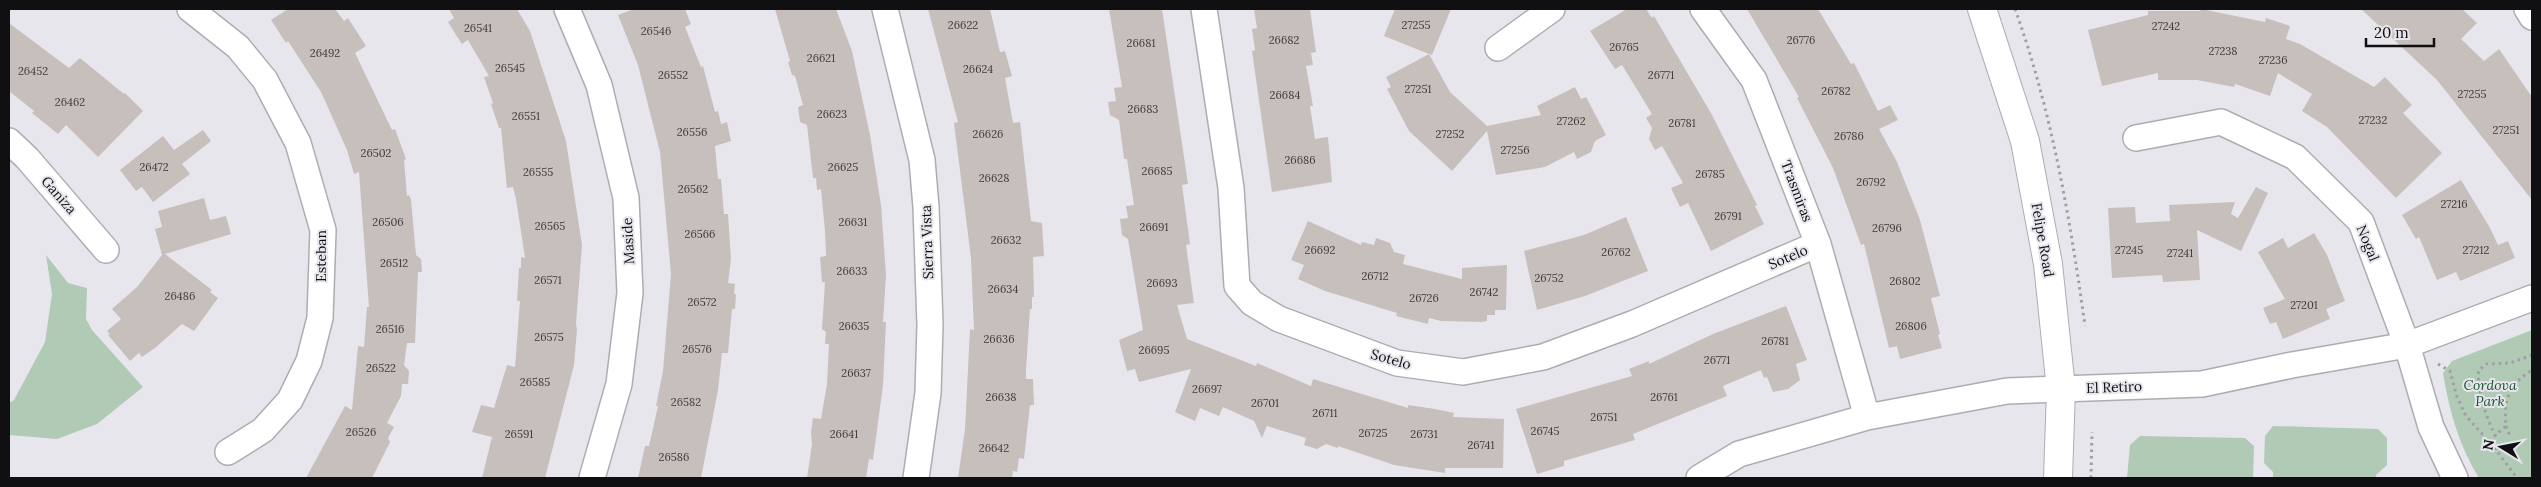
<svg xmlns="http://www.w3.org/2000/svg" width="2541" height="487" font-family="Lora,serif">
<rect width="100%" height="100%" fill="#e8e6ed"/>
<path fill="#b0cab6" d="M46,255L68,283L87,288L86,319L92,330L143,387L97,424L57,439L9,435V403L14,400L45,342L52,294Z
M2532,330V478H2479C2459,446 2449,410 2443,373L2452,361Z
M2273,426L2378,429L2387,438V465L2376,475V478H2273V472L2264,463L2265,436Z
M2140,436L2245,438L2254,446L2253,478H2127L2130,445Z"/>
<path fill="#c7bfbc" d="M288,9H335L344,21L348,18L366,46L355,53L392,130L395,129L406,159L404,160L407,196L409,195L411,200L416,255L421,259L422,272H418L415,343H407L404,365L409,371L408,384H402L401,396L387,423L394,427L388,438L390,442L372,478H306L345,406L352,410L358,346L364,347L367,307H369L359,172L354,174L347,150L321,92L288,41L286,43L271,20Z
M449,9H517L530,31L566,141L582,245L576,323L577,330L574,365L545,478H482L492,437L472,432L481,405L494,408L507,365L515,367L520,301H517L519,268H521V257L525,258L516,199L513,187L507,188L501,128H499L491,104L493,103L484,77L489,76L468,40L462,44L456,35L448,22L454,18Z
M634,9H685L691,24L685,27L701,67L703,66L715,112L718,111L721,124L727,122L731,141L715,146L718,179H721L724,214H728L731,259L728,283L735,284L734,293L736,295L735,309H732L728,353H722L718,390L701,478H638L645,446H649L658,406H656L663,371L671,274L660,152L638,65L618,15Z
M775,9H836L852,51L870,135L881,205L886,275L883,322H886L883,385L873,460L869,459L866,478H807L812,444L811,433L813,418L821,419L827,384L829,344H825L826,332L822,329L825,282H822L820,257L826,256L825,231L821,189L817,190L816,178H813L807,125L800,122L798,107L803,105L795,76L792,75L788,62L790,61Z
M928,9H990L1000,52L1005,51L1012,76L1005,78L1013,123L1020,122L1031,221L1042,223L1044,256L1033,257L1034,297H1032V309H1030L1026,370V379H1033L1034,405H1030L1024,459L1019,458L1017,472L1013,471L1012,478H958L965,429L970,329L974,330L971,258L954,123L958,122Z
M1109,9H1162L1188,184L1182,185L1190,244L1186,245L1194,303L1177,305L1187,339L1256,366L1257,363L1311,386L1313,379L1408,408V405L1435,409L1454,413L1453,417L1504,419L1503,468H1445V473L1394,465L1338,446V448L1326,444L1317,449L1304,445L1306,438L1267,426L1262,438L1254,421L1223,407L1219,416L1200,408L1195,421L1175,412L1191,369L1139,382L1135,369L1127,371L1119,340L1143,330L1128,239L1122,235L1120,219L1128,218L1126,206L1134,205L1127,159H1124L1119,120L1110,115L1108,102L1116,101L1114,88L1122,87Z
M1254,9H1310L1316,52L1311,53L1313,65L1306,66L1313,106H1310L1315,139L1328,137L1332,182L1272,192L1252,51L1255,50L1252,29L1257,28Z
M1395,9H1451L1432,55L1429,54L1450,92L1487,126L1541,115L1537,106L1575,87L1581,99L1586,97L1606,135L1595,141L1591,152L1577,159L1574,152L1545,167L1496,175L1487,131L1452,171L1409,131L1387,89L1391,87L1386,77L1429,54L1384,36Z
M1627,9H1646L1652,18L1654,16L1712,115L1757,205L1755,206L1764,224L1711,251L1688,203L1680,207L1671,188L1683,183L1662,146L1655,150L1649,139L1652,128L1646,118L1652,114L1622,65L1615,69L1590,31Z
M1747,9H1818L1851,64L1854,63L1878,111L1890,105L1898,120L1879,129L1897,162L1920,220L1940,296L1931,298L1940,334L1938,335L1942,348L1900,359L1897,346L1889,348L1864,244L1861,245L1833,168L1797,98L1799,97Z
M2201,9L2265,22L2266,18L2290,26L2286,39L2300,44L2374,87L2385,77L2412,105L2403,113L2442,153L2396,198L2327,127L2302,111L2312,94L2278,73L2270,96L2235,84L2234,87L2197,80H2158V73L2102,86L2088,30L2148,15V11H2200Z
M2361,9H2462L2477,23L2461,39L2484,61L2499,49L2532,97V200L2437,80Z
M9,23L69,68L80,58L124,94L125,93L143,111L98,157L66,125L58,134L32,113L34,111L9,91Z
M203,130L211,141L182,164L190,174L153,202L142,187L136,191L120,170L163,136L174,150Z
M2461,180L2490,228L2498,245L2508,241L2515,258L2460,281L2456,272L2437,280L2419,237L2416,239L2402,215Z
M2256,187L2268,193L2241,251L2197,230L2200,280L2163,282L2162,275L2112,278L2108,208L2135,207L2136,223L2170,221L2169,205L2235,202L2231,214L2238,218Z
M204,198L210,220L226,216L231,234L165,254L212,290L210,292L218,298L194,331L182,324L155,348L142,357L139,353L130,361L108,335L110,334L107,331L121,319L112,309L137,287L162,255L155,229L162,227L158,211Z
M1626,217L1648,271L1585,296L1537,310L1524,251L1584,235Z
M1308,221L1361,245L1362,242L1374,245L1376,238L1390,243L1394,252L1405,255L1403,264L1462,279V268L1507,265L1506,310H1495V315H1487V321L1482,322L1441,321L1429,318L1428,324L1396,316L1397,313L1325,291L1298,279L1304,265L1291,260Z
M2314,233L2327,255L2345,301L2326,309L2330,319L2283,339L2276,322L2270,324L2263,308L2285,299L2258,252L2283,238L2288,248Z
M1786,306L1807,360L1796,364L1800,380L1788,389L1773,392L1767,377L1764,378L1761,370L1723,386L1727,396L1633,434L1635,440L1564,461V466L1537,474L1516,409L1632,376L1629,369L1649,361V364L1713,334Z"/>
<g fill="none" stroke-linecap="round" stroke-linejoin="round">
<defs>
<path id="minor" d="M190,9L238,47L265,80L298,143L323,230L320,318L309,361L290,400L263,430L228,452
M567,9L599,85L626,198L630,293L619,384L592,478
M885,9L922,160L926,207L930,325L928,393L916,478
M1204,9L1231,188L1237,286L1252,303L1279,319L1397,363L1463,372L1543,357L1632,324L1818,244
M1703,9L1754,80L1818,244L1867,417
M2527,9L2532,17
M1498,48L1552,9
M2136,138L2221,122L2295,157L2361,222L2407,345L2431,427L2455,478
M9,141L27,158L106,250
M1699,478L1739,454L1867,417L2007,391L2202,384L2292,365L2407,345L2532,298"/>
<path id="major" d="M1982,9L2025,141L2048,264L2061,389L2058,478"/>
</defs>
<use href="#minor" stroke="#aeacb2" stroke-width="28"/>
<use href="#major" stroke="#aeacb2" stroke-width="30"/>
<path stroke="#9f9ea3" stroke-width="3" stroke-dasharray="2.5 4" stroke-linecap="butt" d="M2015,9C2052,112 2070,218 2085,326
M2438,364L2450,371L2457,397L2466,416L2493,446L2517,478
M2506,426L2510,436
M2496,436C2488,425 2475,382 2479,370L2486,364L2510,363L2532,355
M2489,441L2506,426C2503,399 2510,384 2532,370
M2091,478L2092,432"/>
<use href="#minor" stroke="#fff" stroke-width="25"/>
<use href="#major" stroke="#fff" stroke-width="28"/>
</g>
<g text-anchor="middle" stroke-width="4" stroke-linejoin="round" paint-order="stroke">
<g font-size="11" fill="#3e3b3c">
<text x="963" y="29">26622</text>
<text x="1416" y="29">27255</text>
<text x="2166" y="30">27242</text>
<text x="478" y="32">26541</text>
<text x="656" y="35">26546</text>
<text x="1284" y="44">26682</text>
<text x="1801" y="44">26776</text>
<text x="1141" y="47">26681</text>
<text x="1624" y="51">26765</text>
<text x="2223" y="55">27238</text>
<text x="325" y="57">26492</text>
<text x="821" y="62">26621</text>
<text x="2273" y="64">27236</text>
<text x="510" y="72">26545</text>
<text x="978" y="73">26624</text>
<text x="33" y="75">26452</text>
<text x="673" y="79">26552</text>
<text x="1661" y="79">26771</text>
<text x="1418" y="93">27251</text>
<text x="1836" y="95">26782</text>
<text x="2472" y="98">27255</text>
<text x="1285" y="99">26684</text>
<text x="70" y="106">26462</text>
<text x="1143" y="113">26683</text>
<text x="832" y="118">26623</text>
<text x="526" y="120">26551</text>
<text x="2373" y="124">27232</text>
<text x="1571" y="125">27262</text>
<text x="1682" y="127">26781</text>
<text x="2506" y="134">27251</text>
<text x="692" y="136">26556</text>
<text x="988" y="138">26626</text>
<text x="1450" y="138">27252</text>
<text x="1849" y="140">26786</text>
<text x="1515" y="154">27256</text>
<text x="376" y="157">26502</text>
<text x="1300" y="164">26686</text>
<text x="154" y="171">26472</text>
<text x="843" y="171">26625</text>
<text x="1157" y="175">26685</text>
<text x="538" y="176">26555</text>
<text x="1710" y="178">26785</text>
<text x="994" y="182">26628</text>
<text x="1871" y="186">26792</text>
<text x="693" y="193">26562</text>
<text x="2454" y="208">27216</text>
<text x="1728" y="220">26791</text>
<text x="388" y="226">26506</text>
<text x="853" y="226">26631</text>
<text x="550" y="230">26565</text>
<text x="1154" y="231">26691</text>
<text x="1887" y="232">26796</text>
<text x="700" y="238">26566</text>
<text x="1006" y="244">26632</text>
<text x="1320" y="254">26692</text>
<text x="2129" y="254">27245</text>
<text x="2476" y="254">27212</text>
<text x="1616" y="256">26762</text>
<text x="2180" y="257">27241</text>
<text x="394" y="267">26512</text>
<text x="852" y="275">26633</text>
<text x="1375" y="280">26712</text>
<text x="1549" y="282">26752</text>
<text x="548" y="284">26571</text>
<text x="1905" y="285">26802</text>
<text x="1162" y="287">26693</text>
<text x="1003" y="293">26634</text>
<text x="1484" y="296">26742</text>
<text x="180" y="300">26486</text>
<text x="1424" y="302">26726</text>
<text x="702" y="306">26572</text>
<text x="2304" y="309">27201</text>
<text x="854" y="330">26635</text>
<text x="1911" y="330">26806</text>
<text x="390" y="333">26516</text>
<text x="549" y="341">26575</text>
<text x="999" y="343">26636</text>
<text x="1775" y="345">26781</text>
<text x="697" y="353">26576</text>
<text x="1154" y="354">26695</text>
<text x="1717" y="364">26771</text>
<text x="381" y="372">26522</text>
<text x="856" y="377">26637</text>
<text x="535" y="386">26585</text>
<text x="1207" y="393">26697</text>
<text x="1001" y="401">26638</text>
<text x="1664" y="401">26761</text>
<text x="686" y="406">26582</text>
<text x="1265" y="407">26701</text>
<text x="1325" y="417">26711</text>
<text x="1604" y="421">26751</text>
<text x="1545" y="435">26745</text>
<text x="361" y="436">26526</text>
<text x="1373" y="437">26725</text>
<text x="519" y="438">26591</text>
<text x="844" y="438">26641</text>
<text x="1424" y="438">26731</text>
<text x="1481" y="449">26741</text>
<text x="994" y="452">26642</text>
<text x="674" y="461">26586</text>
</g>
<g font-size="14" fill="#100f11" stroke="#e8e6ed">
<text transform="translate(1797 191) rotate(69)" y="5">Trasmiras</text>
<text transform="translate(59 195) rotate(49)" y="5">Ganiza</text>
<text transform="translate(2043 240) rotate(80)" y="5">Felipe Road</text>
<text transform="translate(628 241) rotate(-93)" y="5">Maside</text>
<text transform="translate(927 242) rotate(-92)" y="5">Sierra Vista</text>
<text transform="translate(2368 243) rotate(68)" y="5">Nogal</text>
<text transform="translate(321 256) rotate(-90)" y="5">Esteban</text>
<text transform="translate(1788 257) rotate(-23)" y="5">Sotelo</text>
<text transform="translate(1391 359) rotate(16)" y="5">Sotelo</text>
<text transform="translate(2114 387) rotate(-2)" y="5">El Retiro</text>
</g>
<g font-size="14" font-style="italic" fill="#195530" stroke="#e8e6ed">
<text x="2490" y="390">Cordova<tspan x="2490" dy="16">Park</tspan></text>
</g>
</g>
<rect width="2541" height="487" fill="none" stroke="#100f11" stroke-width="20"/>
<g transform="translate(2501 447) rotate(280)" stroke="#e8e6ed" stroke-width="4" paint-order="stroke">
<path d="M0-4L9 19L0 12L-9 19Z" fill="#100f11"/>
<text y="-8" font-size="14" font-weight="bold" text-anchor="middle" fill="#100f11">N</text>
</g>
<path d="M2366 38v8h68v-8" fill="none" stroke="#100f11" stroke-width="2.5"/>
<text x="2374" y="38" font-size="15" fill="#100f11" stroke="#e8e6ed" stroke-width="4" paint-order="stroke">20 m</text>
</svg>
